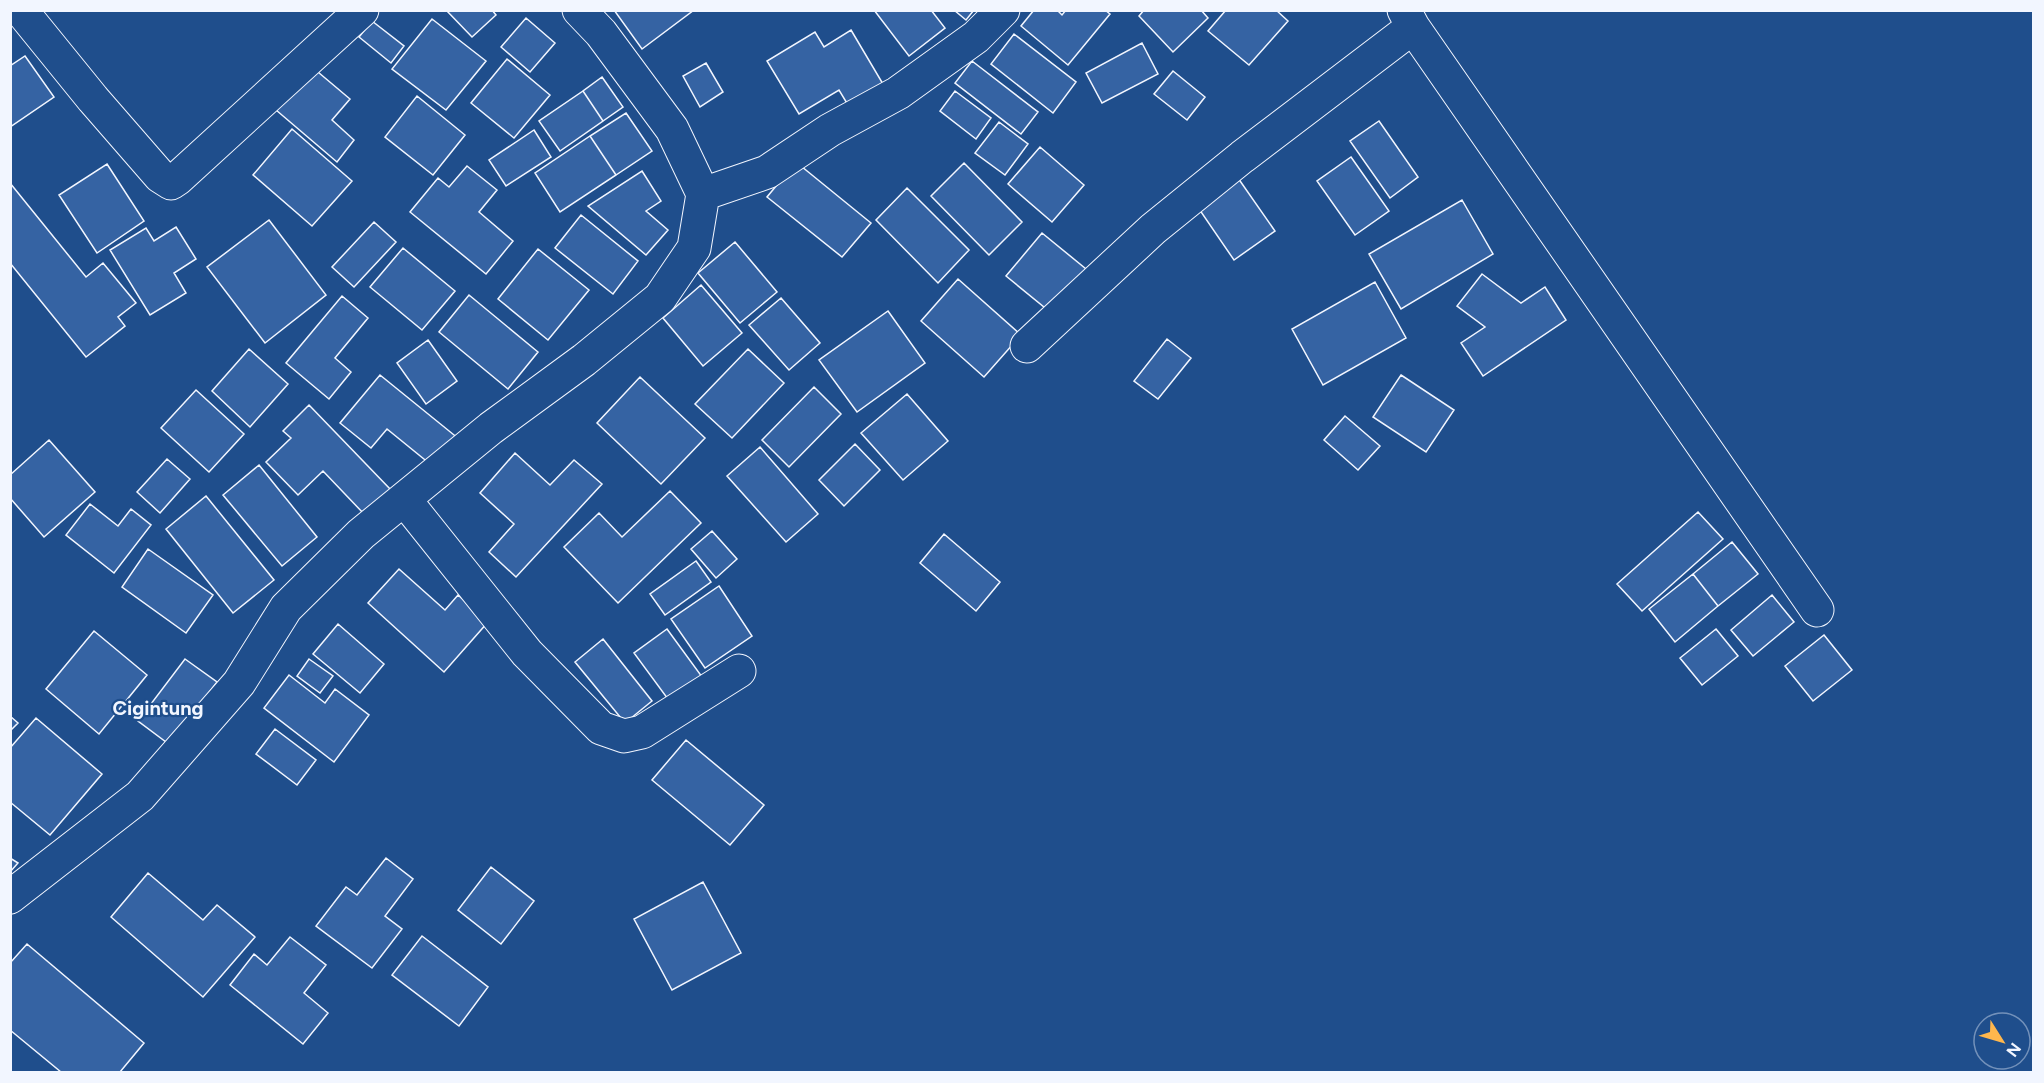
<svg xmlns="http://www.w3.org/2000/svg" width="2044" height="1083" font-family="Figtree,sans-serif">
<rect width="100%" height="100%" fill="#1f4e8c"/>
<path fill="#3563a3" stroke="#f2f6ff" stroke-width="1.5" d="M446,10H492L496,15L472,37Z
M614,10H694L642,49Z
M874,10H931L945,28L909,56Z
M954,10H974L966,20Z
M1034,10H1057L1062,15L1066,10H1105L1110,14L1068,65L1021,26Z
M1144,10H1201L1208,18L1173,52L1139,16Z
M1226,10H1276L1288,21L1249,65L1208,31Z
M526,18L555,43L530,72L501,47Z
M432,19L486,61L446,110L392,69Z
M372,21L404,46L391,63L359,37Z
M851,30L883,84L848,105L839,90L799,114L767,61L815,32L824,47Z
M1014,34L1076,82L1053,113L991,64Z
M1142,43L1158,74L1102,103L1086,73Z
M25,56L54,97L10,127V66Z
M507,59L550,95L514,138L471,103Z
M972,61L1038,112L1021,134L955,83Z
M706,63L723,92L700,107L683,76Z
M312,67L350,99L332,120L354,140L337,162L276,110Z
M1173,71L1205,97L1187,120L1154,94Z
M602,77L623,107L603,121L583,91Z
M583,91L603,121L560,151L539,121Z
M955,91L991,118L976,139L940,111Z
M417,96L465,135L433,175L385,137Z
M626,113L652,151L616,175L590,136Z
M1379,121L1418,177L1390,198L1350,141Z
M999,122L1028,144L1005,175L975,153Z
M292,129L352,181L312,226L253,175Z
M534,130L551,157L506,186L489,160Z
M590,136L616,175L560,212L535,173Z
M1040,147L1084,185L1052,222L1008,184Z
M1351,157L1389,211L1355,235L1317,181Z
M796,162L871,223L842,257L767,197Z
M964,163L1022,222L989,255L931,196Z
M107,164L144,221L97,253L59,195Z
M467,166L497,190L479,212L513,241L486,274L410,212L438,178L449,187Z
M642,171L661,201L646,211L668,230L646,255L588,206Z
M1238,178L1275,231L1234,260L1197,206Z
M10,183L86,277L103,263L136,303L118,317L125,326L86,357L10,263Z
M907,188L969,250L938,283L876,220Z
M1462,200L1493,254L1401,309L1369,254Z
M581,215L638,261L613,294L555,248Z
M269,220L326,295L265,343L207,267Z
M374,222L396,242L354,287L332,267Z
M176,227L196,259L174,273L186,293L150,315L110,250L146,228L154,241Z
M1042,233L1091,273L1055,316L1006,276Z
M735,242L777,292L740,323L698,273Z
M403,248L455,291L422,330L370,287Z
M538,249L589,290L548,340L498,299Z
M1482,274L1521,303L1545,287L1566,320L1483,376L1461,343L1485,327L1457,306Z
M958,279L1021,335L984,377L921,321Z
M1375,282L1406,338L1323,385L1292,329Z
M701,285L742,333L703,366L663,318Z
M469,295L538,352L508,389L439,332Z
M342,296L368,318L335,358L351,372L329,399L286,363Z
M781,298L820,343L789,370L749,325Z
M888,311L925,363L857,412L819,360Z
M1167,339L1191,358L1158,399L1134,381Z
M428,340L457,381L426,404L397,363Z
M249,349L288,384L250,427L212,391Z
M748,349L784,383L732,438L695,404Z
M380,375L459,439L435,468L387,429L371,448L340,423Z
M1401,375L1454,410L1426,452L1373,417Z
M640,377L705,438L661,484L597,423Z
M814,387L841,414L789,467L762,440Z
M196,390L244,434L209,472L161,428Z
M907,394L948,441L903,480L861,433Z
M309,405L391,490L365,515L323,471L298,495L266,462L291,438L283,431Z
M1345,416L1380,446L1358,470L1324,440Z
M49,440L95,492L44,537L10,498V475Z
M855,444L880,470L844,506L819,480Z
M760,447L818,514L786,542L727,476Z
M515,453L550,485L574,460L602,484L516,577L489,552L514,524L480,493Z
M167,459L190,479L160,513L137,492Z
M259,465L317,537L282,566L223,495Z
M670,491L701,523L618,603L564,547L599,513L622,537Z
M206,496L274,580L233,613L166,529Z
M90,504L118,526L131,509L151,525L114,573L66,535Z
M1698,512L1723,539L1642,611L1617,584Z
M712,531L737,559L716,578L691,549Z
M944,534L1000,582L976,611L920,563Z
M1732,542L1758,574L1718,606L1693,574Z
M148,549L213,595L186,633L122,587Z
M696,561L711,582L665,615L650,594Z
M399,569L445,610L458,595L488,622L444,672L368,603Z
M1693,574L1718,606L1675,642L1649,609Z
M719,586L752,636L705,668L671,619Z
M1772,595L1794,622L1753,656L1731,630Z
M338,624L384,664L360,693L313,654Z
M667,629L708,685L676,710L634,653Z
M1716,629L1738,656L1702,685L1680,658Z
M94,631L147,675L99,734L46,689Z
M1824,635L1852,670L1813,701L1785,666Z
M603,639L652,701L625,723L575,662Z
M185,659L217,682L170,745L138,721Z
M309,659L333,676L320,693L297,676Z
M289,675L325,703L335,689L369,715L334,762L264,708Z
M10,716L18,723L10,731Z
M36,718L102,774L50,835L10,802V748Z
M275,729L316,760L297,785L256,754Z
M686,740L764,805L730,845L652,780Z
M10,858L18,863L10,872Z
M386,858L413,879L385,916L402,929L372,968L316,926L346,887L357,895Z
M491,867L534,901L501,944L458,910Z
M148,873L203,920L217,905L255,937L203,997L111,917Z
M703,882L741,953L672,990L634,919Z
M422,936L488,987L459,1026L392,975Z
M290,937L326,965L304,993L328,1013L303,1044L230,985L254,954L267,965Z
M27,944L144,1043L120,1072H61L10,1030V963Z"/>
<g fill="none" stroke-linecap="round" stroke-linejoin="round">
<defs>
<path id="minor" d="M1404,10L1413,27L1817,610
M24,14L93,99L160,176L171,183L177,179L362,10
M703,194L767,172L830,130L898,93L976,37L1003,10
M1027,346L1153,229L1242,157L1413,27
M404,499L527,653L601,728L624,736L642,732L739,671
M10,897L140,796L239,683L286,608L361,534L491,428L584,360L660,298L694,248L703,194L672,129L601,33L579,10"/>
</defs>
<use href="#minor" stroke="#f2f6ff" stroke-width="35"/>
<use href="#minor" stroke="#1f4e8c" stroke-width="33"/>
</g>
<g text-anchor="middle" stroke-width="4.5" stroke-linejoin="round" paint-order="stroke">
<g font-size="20" font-weight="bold" fill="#f2f6ff" stroke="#1f4e8c">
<text x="158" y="715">Cigintung</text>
</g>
</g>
<rect width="2044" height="1083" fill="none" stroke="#f2f6ff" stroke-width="24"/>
<g transform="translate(2002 1041) rotate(127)"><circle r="28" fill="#1f4e8c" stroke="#7391ba" stroke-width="1.5"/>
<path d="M0-4.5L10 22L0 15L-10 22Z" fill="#ffb74d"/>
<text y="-9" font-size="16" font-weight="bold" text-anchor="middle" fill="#f2f6ff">N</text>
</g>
</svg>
